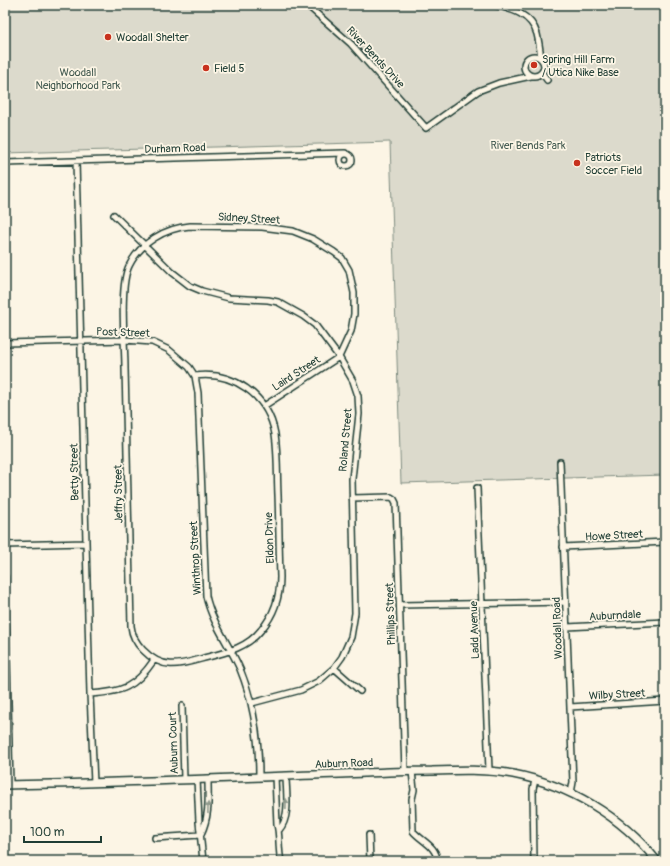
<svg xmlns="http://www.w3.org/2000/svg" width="670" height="866" font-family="Pangolin,sans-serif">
<rect width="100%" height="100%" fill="#fcf5e5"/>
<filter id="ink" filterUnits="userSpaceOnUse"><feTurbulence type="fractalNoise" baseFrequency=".025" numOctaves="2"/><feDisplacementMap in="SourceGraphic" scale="8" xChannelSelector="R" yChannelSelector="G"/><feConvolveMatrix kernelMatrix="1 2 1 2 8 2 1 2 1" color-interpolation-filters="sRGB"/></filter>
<g filter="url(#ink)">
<path fill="#dcdacc" stroke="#7e8c80" d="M5,5H665V475L401,483L390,142L5,153Z"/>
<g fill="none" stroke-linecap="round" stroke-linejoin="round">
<defs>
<path id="street" d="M307,5L351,44L426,128L478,91L499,83L531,76
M495,5C512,9 531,14 537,34C539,42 540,50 541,58
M524 66a10 10 0 1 1 20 0a10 10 0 1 1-20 0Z
M542,73L547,80
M340 160a6 6 0 1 1 12 0a6 6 0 1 1-12 0Z
M76,161L90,694L94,783
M5,163L345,153
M114,215L172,272L190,286L202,291L229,298L268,300L278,302L303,316L315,325L339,357L353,381L358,396L359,414L352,479L355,613L351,637L342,657L334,668L319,681L301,690L252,703
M5,343L125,340L152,342L169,350L189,367L195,376C233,371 268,395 275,434C278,454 277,475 278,495C279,522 279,549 280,577C280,597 274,615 261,630C248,647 228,652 208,657C182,664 164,672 143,650C136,643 132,636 131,626C129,540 127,454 125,368C125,344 119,286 129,266C140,243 165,228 190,226L262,227L293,231L313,239L334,252L342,258L349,270L354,293V314L351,331L339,357L264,406
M195,376L198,393L206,596C212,623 229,644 240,669C254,703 259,740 259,777
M560,462L573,782L571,793
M477,488L489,770
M352,498L391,497L394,499L396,503L405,771
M5,545L86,543
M563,547L665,542
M5,577L10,785
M400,605L566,602
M567,627L665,622
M334,668L360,691
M90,694C122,692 135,688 154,660
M182,706L184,780
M570,707L665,701
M412,771L414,790L412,799L413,831C421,841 437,846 437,861
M275,776L277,825C280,834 278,849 281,861
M197,779L199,822L203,861
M279,830C291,817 286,792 286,776
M201,834C210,815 208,799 208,779
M369,835L370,861
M155,838L200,835
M534,861L533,789L535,780"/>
<path id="secondary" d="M5,785C117,783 228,778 340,774C370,773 401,771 432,771C459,770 486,769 513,774C569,785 621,816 657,861"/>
</defs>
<use href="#street" stroke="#1f3d34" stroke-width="8"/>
<use href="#secondary" stroke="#1f3d34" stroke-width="10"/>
<use href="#street" stroke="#fcf5e5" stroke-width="5"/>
<use href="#secondary" stroke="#fcf5e5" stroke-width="7"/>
</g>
<defs><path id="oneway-solid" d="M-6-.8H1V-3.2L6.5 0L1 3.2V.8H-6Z"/></defs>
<g fill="#8e998c">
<use href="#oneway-solid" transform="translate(286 804) rotate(-89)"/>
<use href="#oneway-solid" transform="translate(208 808) rotate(-89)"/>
</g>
</g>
<g fill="#c8321e" stroke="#fcf5e5" stroke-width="1.5">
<circle cx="108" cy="37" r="4"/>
<circle cx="534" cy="65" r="4"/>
<circle cx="206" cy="68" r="4"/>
<circle cx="577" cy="163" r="4"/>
</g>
<g text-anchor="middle" stroke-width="3.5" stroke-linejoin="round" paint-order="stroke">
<g font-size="11" fill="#1f3d34" stroke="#fcf5e5" text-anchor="start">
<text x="116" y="41">Woodall Shelter</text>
<text x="542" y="63">Spring Hill Farm<tspan x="542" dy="13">/ Utica Nike Base</tspan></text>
<text x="214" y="72">Field 5</text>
<text x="585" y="161">Patriots<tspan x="585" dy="13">Soccer Field</tspan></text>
</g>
<g font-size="11" fill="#1f3d34" stroke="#fcf5e5">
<text transform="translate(376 57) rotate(47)" y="4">River Bends Drive</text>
<text transform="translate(175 148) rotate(-2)" y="4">Durham Road</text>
<text transform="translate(249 218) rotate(3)" y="4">Sidney Street</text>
<text transform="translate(123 332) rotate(2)" y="4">Post Street</text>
<text transform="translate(296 373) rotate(-33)" y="4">Laird Street</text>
<text transform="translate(345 440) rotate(-85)" y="4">Roland Street</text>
<text transform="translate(74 472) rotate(-91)" y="4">Betty Street</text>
<text transform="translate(118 494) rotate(-91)" y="4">Jeffry Street</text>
<text transform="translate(614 535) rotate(-3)" y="4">Howe Street</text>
<text transform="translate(269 538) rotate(-92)" y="4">Eldon Drive</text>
<text transform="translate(195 558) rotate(-93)" y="4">Winthrop Street</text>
<text transform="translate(390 614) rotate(-92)" y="4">Phillips Street</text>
<text transform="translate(615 615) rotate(-3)" y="4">Auburndale</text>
<text transform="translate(557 628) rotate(-92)" y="4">Woodall Road</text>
<text transform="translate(474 630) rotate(-92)" y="4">Ladd Avenue</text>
<text transform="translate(617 694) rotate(-3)" y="4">Wilby Street</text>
<text transform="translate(173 743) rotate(-92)" y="4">Auburn Court</text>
<text transform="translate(344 763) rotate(-2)" y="4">Auburn Road</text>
</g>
<g font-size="11" fill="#455c52" stroke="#fcf5e5">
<text x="78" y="76">Woodall<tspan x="78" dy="13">Neighborhood Park</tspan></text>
<text x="528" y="149">River Bends Park</text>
</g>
</g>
<rect width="670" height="866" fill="none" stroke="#fcf5e5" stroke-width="20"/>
<rect x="10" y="10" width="650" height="846" fill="none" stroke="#1f3d34" stroke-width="1.5" filter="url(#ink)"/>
<path d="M24 836v6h77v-6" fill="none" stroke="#1f3d34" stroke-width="2"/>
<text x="30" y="836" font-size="12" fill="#1f3d34" stroke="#fcf5e5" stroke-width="3" paint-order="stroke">100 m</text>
</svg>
